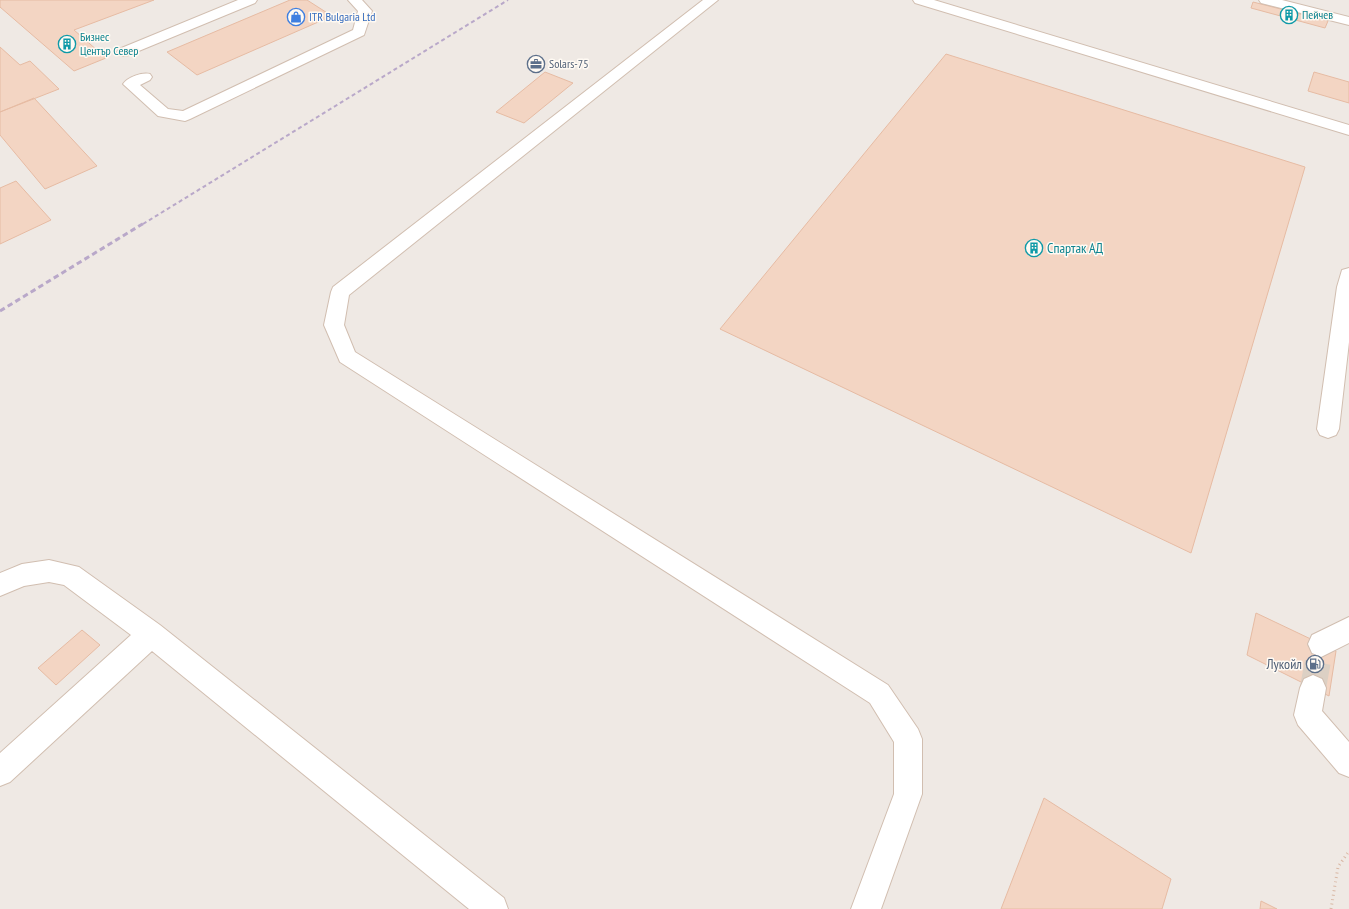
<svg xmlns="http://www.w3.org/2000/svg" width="1349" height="909" font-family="'PT Sans Narrow',sans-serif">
<rect width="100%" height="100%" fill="#fdf6ec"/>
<path fill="#efe9e4" d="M0,0H1349V909H0Z"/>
<path fill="#f3d5c3" stroke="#e6bba3" d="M0,0H154L74,30L106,58L74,71L0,7Z
M290,0H307L332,16L197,75L167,52Z
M1253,2L1328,21L1325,28L1251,8Z
M0,47L20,65L30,61L59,89L0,112Z
M946,54L1305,167L1191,553L720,329Z
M545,72L573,83L524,123L496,112Z
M1314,72L1349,82V103L1308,91Z
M34,98L97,166L45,189L0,135V112Z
M16,181L51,220L0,244V188Z
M1256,613L1336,651L1329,696L1247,655Z
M82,630L100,645L56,685L38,668Z
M1044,798L1171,879L1162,909H1001Z
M1261,901L1277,909H1260Z"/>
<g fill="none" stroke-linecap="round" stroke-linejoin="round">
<path stroke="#dcd0c4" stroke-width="26" stroke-dasharray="26 14" stroke-linecap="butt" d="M1313,688L1321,644"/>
<defs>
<path id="minor" d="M238,0H257L255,3L129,55L124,56L119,55L117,52L119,49Z
M348,0H362L372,11L364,35L190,119L185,121L158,116L123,84C128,77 142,72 150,74L152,77L150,80L140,85L168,109L183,111L353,30L358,11Z
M703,0H718L349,295L344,325L355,352L888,685L918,729L922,739V794L881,909H851L894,794V742L870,703L340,362L324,325L331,292L333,287Z
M913,0H934L1349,125V135L915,3Z
M1259,0H1282L1349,17V25L1261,3Z
M1349,268V342L1339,429L1336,435L1328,438L1320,435L1317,429L1337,287L1342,270Z
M49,560L79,567L160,625L504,898L508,909H469L152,651L10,782L0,786V753L131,635L64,585L49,582L24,586L0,596V573L22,564Z
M1349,617V643L1321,657L1312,653L1308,644L1312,635Z
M1313,675L1322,679L1326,688L1322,711L1349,742V777L1339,773L1298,725L1294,715L1300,688L1304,679Z"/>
</defs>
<use href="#minor" stroke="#d1beb0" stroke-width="2"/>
<path stroke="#d9b8a5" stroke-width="3" stroke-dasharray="1 3.5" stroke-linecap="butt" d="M1331,909L1338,867L1349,851"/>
<use href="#minor" fill="#fff" fill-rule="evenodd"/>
<path stroke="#b9a8c9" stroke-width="2" stroke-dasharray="4 3" stroke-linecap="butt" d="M143,224L508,0"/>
<path stroke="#b9a8c9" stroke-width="3" stroke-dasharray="5.5 3.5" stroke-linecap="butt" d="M0,311L144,223"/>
</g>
<defs>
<symbol id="building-ring" viewBox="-11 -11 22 22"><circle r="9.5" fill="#fffaf3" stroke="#0f9aa8" stroke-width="1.5"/><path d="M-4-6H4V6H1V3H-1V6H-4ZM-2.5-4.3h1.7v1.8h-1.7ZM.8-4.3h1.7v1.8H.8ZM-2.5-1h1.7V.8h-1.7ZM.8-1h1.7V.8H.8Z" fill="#0f9aa8"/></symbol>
<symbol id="shop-ring" viewBox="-11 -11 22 22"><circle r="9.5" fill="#fffaf3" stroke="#3f7fe0" stroke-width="1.5"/><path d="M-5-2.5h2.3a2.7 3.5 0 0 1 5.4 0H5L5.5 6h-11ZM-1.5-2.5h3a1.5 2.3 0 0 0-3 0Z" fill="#3f7fe0"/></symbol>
<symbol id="office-ring" viewBox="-11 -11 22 22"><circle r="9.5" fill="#fffaf3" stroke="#5c6f8a" stroke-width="1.5"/><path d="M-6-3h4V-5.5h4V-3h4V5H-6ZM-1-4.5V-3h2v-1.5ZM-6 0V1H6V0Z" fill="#5c6f8a"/></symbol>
<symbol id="fuel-ring" viewBox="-11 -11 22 22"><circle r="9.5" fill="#fffaf3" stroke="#5c6f8a" stroke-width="1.5"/><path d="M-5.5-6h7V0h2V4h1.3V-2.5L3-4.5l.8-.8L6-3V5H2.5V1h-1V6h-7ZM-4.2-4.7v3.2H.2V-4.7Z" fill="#5c6f8a"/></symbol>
</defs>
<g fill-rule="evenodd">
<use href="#building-ring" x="1279" y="5" width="20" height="20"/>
<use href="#shop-ring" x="286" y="7" width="20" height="20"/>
<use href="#building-ring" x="57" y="34" width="20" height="20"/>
<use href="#office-ring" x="526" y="54" width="20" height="20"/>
<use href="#building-ring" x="1024" y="238" width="20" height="20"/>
<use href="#fuel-ring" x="1305" y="654" width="20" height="20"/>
</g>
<g text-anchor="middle" stroke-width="3" stroke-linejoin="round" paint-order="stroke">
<g font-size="12" fill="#0d838f" stroke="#fffaf3" text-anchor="start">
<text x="1302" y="19">Пейчев</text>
<text x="80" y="41">Бизнес<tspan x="80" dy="14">Център Север</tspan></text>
</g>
<g font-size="12" fill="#366cbe" stroke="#fffaf3" text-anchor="start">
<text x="309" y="21">ITR Bulgaria Ltd</text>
</g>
<g font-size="12" fill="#4e5e75" stroke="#fffaf3" text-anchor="start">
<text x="549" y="68">Solars-75</text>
</g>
<g font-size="14" fill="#0d838f" stroke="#fffaf3" text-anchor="start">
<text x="1047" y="253">Спартак АД</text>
</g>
<g font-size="14" fill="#4e5e75" stroke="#fffaf3" text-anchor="end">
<text x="1302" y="669">Лукойл</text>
</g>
</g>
</svg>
